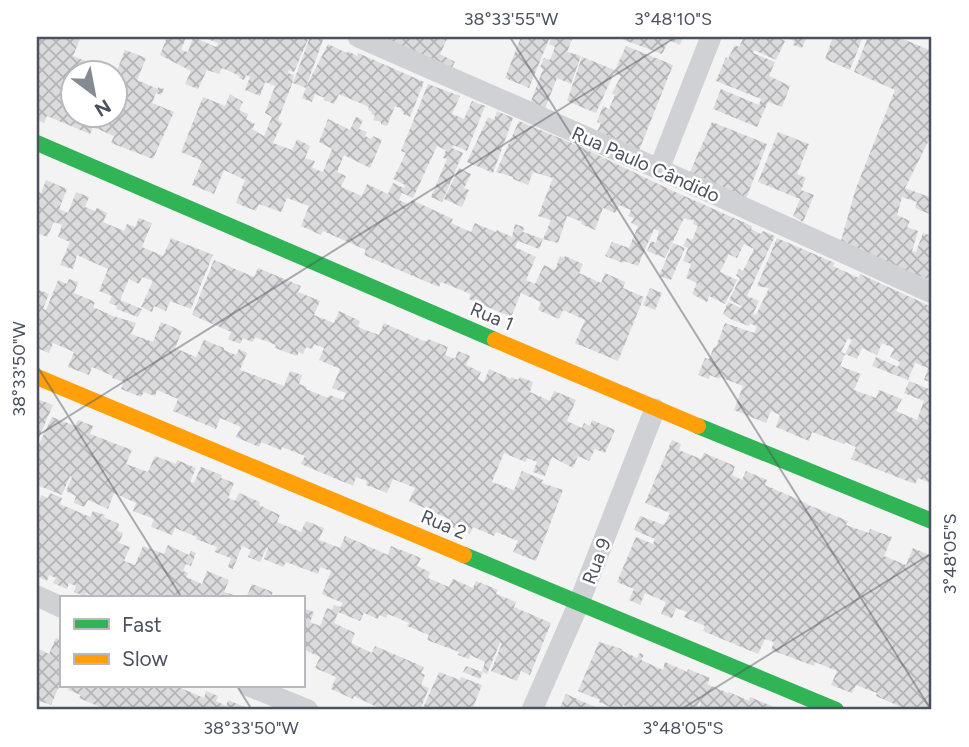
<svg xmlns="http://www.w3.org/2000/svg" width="969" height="747" font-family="Figtree,sans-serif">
<defs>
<pattern id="building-cross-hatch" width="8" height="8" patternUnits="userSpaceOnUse" patternTransform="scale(1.75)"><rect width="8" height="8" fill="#dbdbdd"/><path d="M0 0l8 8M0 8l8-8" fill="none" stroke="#b4b4b6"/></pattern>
</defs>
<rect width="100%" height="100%" fill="#f3f3f3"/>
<path fill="url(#building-cross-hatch)" d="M37,37H81L73,56L93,64L90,74H74V116H116V73L125,50L146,58L137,80L158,89V87L164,89L161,95L156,93L152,103L174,112L153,159L111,143L114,136L93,127L90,134L47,116L44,123L37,120Z
M167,37H186L181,50L188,52L193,37L216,47L218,43L202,37H309L294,72L289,70L288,73L294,75L292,84L278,120L282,123L273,143L292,150L297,139L310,146L305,158L315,161L312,168L323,172L332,149L319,142L328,119L350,130L356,117L363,120L359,129L367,132L365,136L371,139L373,136L382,140L370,168L344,155L337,172L346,176L341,187L362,196L367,184L388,194L393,183L404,188L405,185L393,179L406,153L401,151L428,84L460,96L452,114L464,119L472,101L485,106L467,151L453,145L452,148L463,153L442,202L431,197L447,159L443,158L446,150L437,146L413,198L402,193L399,200L410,205L412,200L453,219L451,223L471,232L475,223L496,232L497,230L512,237L515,224L524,227L523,232L543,239L539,249L518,241L515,247L536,257L526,280L535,284L544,265L555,270L560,256L564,258L565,256L583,264L579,273L601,283L605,273L625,282L623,288L644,297L618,361L575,343L585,320L563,310L559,319L538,310L541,302L521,293L511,317L469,299L471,294L441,282L439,287L364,255L366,250L323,231L321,235L301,226L309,206L287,198L281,212L259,204L256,211L236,203L245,180L224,170L214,194L192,185L202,161L181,152L203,97L225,106L230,94L243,102L239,110L248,114L246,119L255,124L252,129L264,136L272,117L265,113L275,86L265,82L260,96L245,90L250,77L246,75L244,80L239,78L240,76L222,68L219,74L207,70L198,89L185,84L191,71L160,55Z
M310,37H324L306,87L328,44L347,53L348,51L357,56L358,53L424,82L410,117L403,114L404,112L401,111L402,109L395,106L387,126L381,124V122L373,120L375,115L371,114L372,112L368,110L369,107L339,94L334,104L324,100L325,98L315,94L312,102L302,98L306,88L293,83Z
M369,37H448L440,54L455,62L450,71Z
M521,37H550L529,88L505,78Z
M552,37H573L567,52L581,56L571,84L557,78L544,111L530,104L543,69L540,67L544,58L550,60L555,47L549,44Z
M616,37H683L680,45L669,40L662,54Z
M739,37H776L785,41L776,60L754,50L753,53L775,62L769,76L790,86L782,107L768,102L757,127L713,109L721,89L759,105L761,99L716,81L726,57L728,59L735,45L739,47L743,39Z
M784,37H807L802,48L793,45L794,41Z
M833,37H855L862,39L850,70L825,59Z
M868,37H898L932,51V139L930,138L905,188L932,198V215L915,208L917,202L902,197L897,215L910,221L907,227L918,231L912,251L916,252L923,233L932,236V281L840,244L856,188L895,90L854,72Z
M626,46L673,65L638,153L596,134L601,123L597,122L603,106L609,109L615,95L612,93L621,76L614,73L596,113L567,101L582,57L615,70Z
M497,111L513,118L493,173L467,162L488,117L494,120Z
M519,121L581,147L673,191L752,226L751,229L761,234L763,231L775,236L747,296L759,301L753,314L756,315L769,288L757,286L777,238L835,263L833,266L859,278L860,274L932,307V375L930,382L924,380L928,368L915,363L908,380L872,366L876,357L898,367L900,362L890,357L894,348L882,343L877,355L862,348L857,359L845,354L852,340L848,338L841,352L845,354L840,366L861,374L854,390L876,398L879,390L902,399L896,411L917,420L924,401L904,393L909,381L929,389L927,394L932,397V484L918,478L915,484L851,459L856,447L845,442L844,444L812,432L809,441L776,427L780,415L771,411L766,423L734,410L743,386L720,377L719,379L710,375L709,379L698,375L705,358L709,359L714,347H716L725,323L754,333L757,327L750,323L749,326L730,319L723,314L728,302L741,308L742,306L729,300L740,278L736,276L739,269L743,271L754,249L744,244L737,258L728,254V256L720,272L737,280L725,304L709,296L707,302L692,294L697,283L686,278L691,264L683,261L688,248L683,246L687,238L692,240L698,226L693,224L694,221L690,219L689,220L684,218L665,258L647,251L651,241L656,243L659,231L654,229L638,266L624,261L623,263L605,256L612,242L629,248L638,226L631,223L634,218L628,216L631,210L619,205L615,213L603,208L595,230L581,224L582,222L567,216L558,243L543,239L551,220L538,216L553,178L533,172L528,185L513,179V177L496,172Z
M712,122L767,144L746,199L689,174Z
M778,132L809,144L797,174L806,178L801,190L814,195L803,222L793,216L800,199L758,182Z
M459,168L471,174L464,188L469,190L462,207L444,199Z
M46,180L67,189L59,209L68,213L76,192L89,197L85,207L95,211L97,208L107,213L103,222L124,231L127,224L135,227L139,218L152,223L142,247L163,256L171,238L213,255L191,309L170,301L166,311L154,306L152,312L141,307L153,281L142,277L139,284L129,279L120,300L142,309L138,317L116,309L117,306L109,303L112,296L99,291L108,269L77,255L73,269L60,265L70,242L58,237L62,225L54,222L47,237L37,233L38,229L37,228V191L41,193Z
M673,243L685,248L671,280L659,276Z
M214,260L254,277L258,268L301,286L298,292L320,301L314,315L334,323L339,311L360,321L358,327L379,335L384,323L426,342L428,339L448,347L445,355L455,359L458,351L470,356L466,365L481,372L478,379L484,382L489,369L511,379V377L518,380L520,377L533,382L530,392L550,401L554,391L576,400L567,421L582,428L584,423L590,426L592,420L615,430L605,453L595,449L589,461L578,456L573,468L552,457L545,476L533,472L537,462L527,458L526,462L504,453L492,482L514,490L522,471L543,480L542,483L563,490L536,561L513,552L518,541L496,532L494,536L473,527L470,534L449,526L451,520L409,501L415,488L393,479L387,493L366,485L367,481L356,477L353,486L301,464L305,456L282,447L281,450L261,442L259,447L236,437L241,427L220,418L216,429L173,411L178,399L157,390L155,396L144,392L141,397L121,389L124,382L112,378L113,376L92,367L89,375L68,367L74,352L53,343L49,353L37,348V289L49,294L43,309L46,310L58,280L67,284L69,279L78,282L74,293L95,302L93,307L113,316L136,323L131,334L153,342L161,322L182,331L175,348L196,357L204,340L224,348V350L236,355L239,349L247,353L240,370L284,386L290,371L302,375L299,384L307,387L306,389L328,398L330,395L343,400L346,393L332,388L340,369L319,360L324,348L314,344L312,349L306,347L303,354L299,352L297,356L275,348L276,345L255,337L252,342L243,338L240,344L228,339L231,332L192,315Z
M650,288L662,293L655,310L643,305Z
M37,399L53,405L37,442Z
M52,417L75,426L78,420L93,426L90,434L132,450L126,464L148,472L155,456L176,464L177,460L196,468L190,482L194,483L201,467L222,475L221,478L234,483L228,498L235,501L239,493L260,502L259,505L280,515L277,522L301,532L306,521L324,528L319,540L340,548L345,536L388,555L391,546L421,558L417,566L430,572L428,578L449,587L453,579L473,588L476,581L498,590L496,594L516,602L514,607L551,623L530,675L521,671L517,681L491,671L502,643H500L487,674L483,672L480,679L463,672L466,666L482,672L485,662L470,655L469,659L458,655L459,652L427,640L429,635L407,626L409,623L388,614L386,618L379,615L378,619L364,613L360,621L338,612L334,623L355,633L351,643L372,653L375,646L424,667L421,673L425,675L421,685L429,688L420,710H383L354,696L353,699L331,689L336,677L315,668L320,657L303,649V608L314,612L310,622L320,626L327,608L332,610L334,605L341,607L343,603L322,594L331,571L320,567L318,574L286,562L283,567L264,559L268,548L267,547L260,562L248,557L251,550L242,546L233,569L228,567L231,558L215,552L217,547L196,539L197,537L175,528L172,535L151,527L154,519L133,511L136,503L114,493L108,509L88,500L84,507L74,503L76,496L66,491L72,477L70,476L62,495L37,485V448Z
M672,440L681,444L679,450L701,459L704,453L735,466L732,475L742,480L746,471L767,480L765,485L806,503V504L848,521L846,525L869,533L870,529L892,537L884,556L906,565L913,548L932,556V710H908L876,696L877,693L856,685L852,693L831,685L837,671L815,662L814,666L771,650L774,642L765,639L758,654L703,631L705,626L684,617L687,612L676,608L672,618L661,614L666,602L645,593L640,605L629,600L634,589L617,582L636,537L653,544L655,539L634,530L640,516L664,525L670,513L645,503Z
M50,493L62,498L60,504L90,517L93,511L105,515L104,517L119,524L117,531L123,533L119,543L130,547L124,561L135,565L143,546L164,554L168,545L189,555L191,551L196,553L191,566L186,564L183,571L188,573L186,577L202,584L207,571L229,580L224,592L243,598H153L147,596L146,598H98L86,593L85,596L74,592L76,586L69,583L67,589L53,583L56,578L49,575L47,581L37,576V502L39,503L41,495L48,498Z
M252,584L273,592L270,598H246Z
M56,638L61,640V682L51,705L37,700V648L49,654Z
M599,642L622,649L621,650L637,658L640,653L644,655L641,660L663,670L665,662L687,672L688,669L710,678L707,684L728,693L729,692L749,701L750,697L772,706L770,710H698L701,702L700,701L696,710H636L623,705L621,710H617L599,702L600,700L578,691Z
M439,672L460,680L461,677L482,685L472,710H422Z
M70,686H176L204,698L206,691L218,696L216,701L226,706L228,700L252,710H99L100,707L79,698L81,695L68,690Z
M566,694L597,708L596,710H559Z"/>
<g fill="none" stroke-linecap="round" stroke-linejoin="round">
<path stroke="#cfd1d4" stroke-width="21" d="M358,37L659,169L932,293
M659,169L711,37
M37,596L61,607
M249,686L308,710
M532,710L579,603L655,409"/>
<path stroke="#30b455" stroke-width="16" d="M37,143L495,340
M698,426L932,521
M464,555L836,710"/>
<path stroke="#ff9f0a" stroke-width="16" d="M495,340L698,426
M37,377L464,555"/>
</g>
<path fill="none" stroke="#4c515e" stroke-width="2" stroke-opacity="0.45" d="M510,37L931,710M37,366L182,598M37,436L676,37M237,686L252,710M680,710L932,553"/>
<g text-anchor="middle" stroke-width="5" stroke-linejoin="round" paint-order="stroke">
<g font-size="19" fill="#4c515e" stroke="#fff">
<text transform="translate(646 164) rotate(24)" y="7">Rua Paulo Cândido</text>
<text transform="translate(492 316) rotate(23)" y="7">Rua 1</text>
<text transform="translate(444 524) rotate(23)" y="7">Rua 2</text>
<text transform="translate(596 561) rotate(-69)" y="7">Rua 9</text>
</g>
</g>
<rect width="969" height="747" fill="none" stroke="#ffffff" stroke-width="77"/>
<rect x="60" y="596" width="245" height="91" fill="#ffffff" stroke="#b7b9bf" stroke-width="2"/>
<rect x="74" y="619" width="35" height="10" fill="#30b455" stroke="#b7b9bf" stroke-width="2"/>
<text x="122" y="632" font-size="21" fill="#4c515e">Fast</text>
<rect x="74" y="654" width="35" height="10" fill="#ff9f0a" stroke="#b7b9bf" stroke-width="2"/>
<text x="122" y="666" font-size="21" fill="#4c515e">Slow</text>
<g transform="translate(94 94) rotate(148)"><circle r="33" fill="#ffffff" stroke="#b7b9bf" stroke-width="2"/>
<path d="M0-5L12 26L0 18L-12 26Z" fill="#868a92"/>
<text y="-10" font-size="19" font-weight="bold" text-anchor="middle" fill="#4c515e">N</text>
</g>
<rect x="38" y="38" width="892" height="670" fill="none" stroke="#4c515e" stroke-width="2.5"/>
<g font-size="18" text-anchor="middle" fill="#4c515e">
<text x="511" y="25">38°33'55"W</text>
<text x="673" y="25">3°48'10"S</text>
<text transform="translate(19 369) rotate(-90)" y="6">38°33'50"W</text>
<text transform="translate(950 554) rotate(-90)" y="6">3°48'05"S</text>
<text x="251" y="734">38°33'50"W</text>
<text x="683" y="734">3°48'05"S</text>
</g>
</svg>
